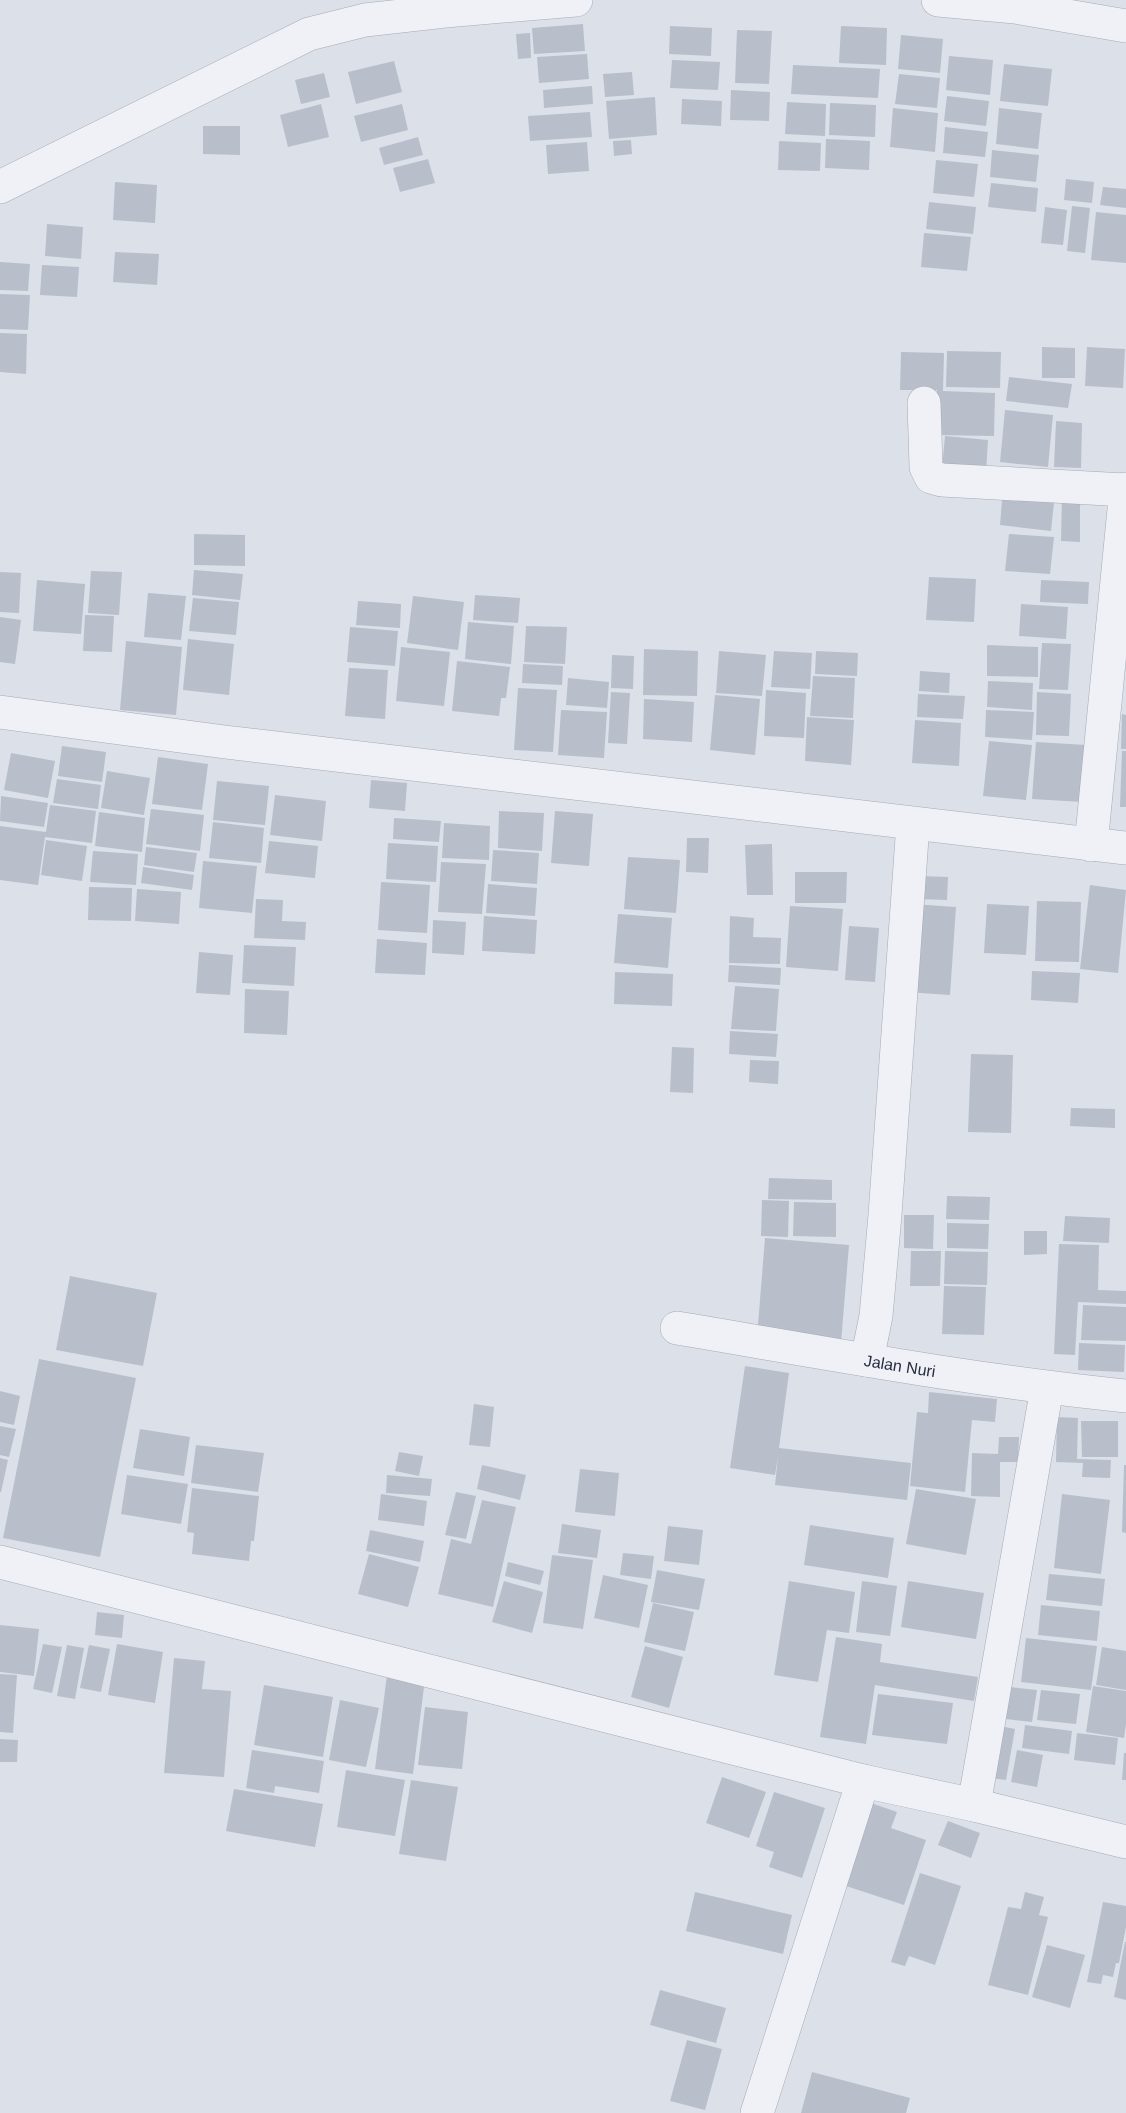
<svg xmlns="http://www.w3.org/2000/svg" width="1126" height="2113" font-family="Helvetica,sans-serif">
<rect width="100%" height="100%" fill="#dce0e8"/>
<path fill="#b9becb" d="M583,24L585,51L534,54L532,28Z
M670,26L712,28L711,56L669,54Z
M841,26L887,28L886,65L839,63Z
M737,30L772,31L769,84L735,83Z
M530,33L531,58L518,59L516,34Z
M901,35L943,39L940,73L898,69Z
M587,54L589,79L539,83L537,57Z
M949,56L993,60L990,95L946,90Z
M672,60L720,62L718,90L670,88Z
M394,61L402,92L356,104L348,72Z
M1004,64L1052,69L1048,106L1000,101Z
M793,65L880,69L878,98L791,94Z
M632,72L634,95L605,97L603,74Z
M324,73L330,97L301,104L295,80Z
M899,74L940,78L937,108L895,104Z
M592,86L593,104L544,108L543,90Z
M731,90L770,92L769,121L730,120Z
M947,96L989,101L986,126L944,121Z
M655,97L657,135L609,139L606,101Z
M682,99L722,101L721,126L681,124Z
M787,102L826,104L825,136L785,134Z
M830,103L876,105L875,137L829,135Z
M321,104L329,137L288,147L280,115Z
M402,104L408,130L361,142L354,116Z
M893,108L938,113L935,152L890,147Z
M999,108L1042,113L1038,149L996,144Z
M590,112L592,137L530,141L528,116Z
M203,126H240V155L203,154Z
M945,127L988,132L985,157L943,153Z
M418,137L423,155L384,165L379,148Z
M826,139L870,141L869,170L825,168Z
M631,140L632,154L614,156L613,141Z
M779,141L821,143L820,171L778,170Z
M587,142L589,171L548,174L546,145Z
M992,150L1039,155L1036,182L990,177Z
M428,159L435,183L400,192L393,168Z
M936,160L978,164L974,197L933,193Z
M1066,179L1094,182L1092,203L1064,200Z
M115,182L157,185L155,223L113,220Z
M991,183L1038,188L1036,212L988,207Z
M1103,187L1126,189V208L1100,205Z
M929,202L976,207L973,234L926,229Z
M1072,206L1090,208L1085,253L1067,251Z
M1045,207L1067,210L1063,245L1041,243Z
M1096,212L1126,215V263L1091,260Z
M47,224L83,227L81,259L45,256Z
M924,233L971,237L967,271L921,267Z
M115,252L159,254L157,285L113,282Z
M0,262L30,264L28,291L0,290Z
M42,265L79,267L77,297L40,295Z
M0,294L30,295L28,330L0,329Z
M0,333L27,334L26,374L0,372Z
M1042,347L1075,348V378H1042Z
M1087,347L1125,349L1123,388L1085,386Z
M947,351L1001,352L1000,388L946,387Z
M901,352L944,353L943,391L995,393L994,436L936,435L937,390H900Z
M1009,377L1072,384L1068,408L1006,401Z
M1005,410L1053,415L1048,467L1000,462Z
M1056,421L1082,423L1081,468L1054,467Z
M945,436L988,440L986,472L942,468Z
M1003,488L1055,493L1051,531L1000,525Z
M1062,495L1080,496V542L1061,541Z
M194,534L245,535V566L194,565Z
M1009,534L1054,537L1050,574L1005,571Z
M194,570L243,574L240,600L192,595Z
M91,571L122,572L119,615L88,613Z
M0,572L21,573L19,613L0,612Z
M929,577L976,579L974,622L926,620Z
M37,580L85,584L81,634L33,631Z
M1041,580L1089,582L1088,604L1040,602Z
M148,593L186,596L181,640L144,637Z
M475,595L520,598L518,623L473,620Z
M413,596L464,602L458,650L407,643Z
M193,598L239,602L236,635L189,631Z
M358,601L401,604L400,628L356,625Z
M1021,604L1068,607L1066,639L1019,636Z
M85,615L114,616L112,652L83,651Z
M0,617L21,620L15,664L0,662Z
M468,622L514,626L511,664L465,659Z
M526,626L567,627L565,664L524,662Z
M350,627L398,631L395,666L347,662Z
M188,639L234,644L229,695L183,690Z
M126,641L182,647L176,715L120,710Z
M1042,643L1071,644L1068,690L1039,689Z
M987,645L1038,647V677L987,676Z
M401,647L450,652L444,706L396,701Z
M644,649L698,651L697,696L643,695Z
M719,651L766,655L762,696L716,693Z
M774,651L812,653L810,689L771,687Z
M816,651L858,653L857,676L815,674Z
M612,655L634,656L633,689L611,688Z
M457,661L510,667L506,698H501L499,716L452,711Z
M523,664L563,666L562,685L522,683Z
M349,668L388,670L385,719L345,716Z
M920,671L950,673L949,693L919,691Z
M813,676L855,678L853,718L810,716Z
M568,678L609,682L607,708L566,705Z
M988,681L1033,683L1032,710L987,707Z
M518,688L557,690L553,752L514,750Z
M766,690L806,693L804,738L764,736Z
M611,692L630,693L627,744L608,743Z
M1037,692L1071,694L1069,736L1036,735Z
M918,694L965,696L963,719L917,717Z
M715,695L760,699L755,755L710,750Z
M644,699L694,702L692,742L643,739Z
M561,710L607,712L604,758L558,755Z
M986,710L1034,712L1032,740L985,737Z
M1122,714L1126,715V749H1121Z
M807,717L854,720L851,765L805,761Z
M915,720L961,723L959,766L912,763Z
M989,741L1032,745L1026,800L983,796Z
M1036,742L1086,745L1082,802L1032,799Z
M62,746L106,752L102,782L58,776Z
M1122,751H1126V807H1120Z
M11,753L55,761L48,798L4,790Z
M158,757L208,764L202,810L152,804Z
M107,771L150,778L144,815L101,808Z
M57,779L101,785L98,809L53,803Z
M371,780L407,783L405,811L369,808Z
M217,781L269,786L265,825L213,820Z
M275,795L326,801L322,841L270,835Z
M1,796L48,803L44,827L0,821Z
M50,805L96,811L92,843L45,837L38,885L0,880V826L46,832Z
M151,809L204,815L200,851L146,844Z
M499,811L544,813L542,851L498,848Z
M555,811L593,814L589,866L551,863Z
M99,812L145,818L142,852L95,846Z
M394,818L441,821L439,842L393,839Z
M213,822L264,828L261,863L209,858Z
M444,823L490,826L489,860L442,858Z
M687,838H709L708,873L686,872Z
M46,840L87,846L82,881L41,875Z
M269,841L318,846L315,878L265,873Z
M388,843L438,846L436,882L386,879Z
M772,844L773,895H747L745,845Z
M146,847L197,853L194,872L144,865Z
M493,850L539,853L537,884L491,881Z
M93,851L138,854L136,885L90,882Z
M628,857L680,860L676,913L624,909Z
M203,861L257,866L252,913L199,908Z
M441,862L486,864L482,914L438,912Z
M143,867L194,875L192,890L141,883Z
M795,872H847L846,903H795Z
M920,876L948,877L947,900L919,899Z
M381,882L430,885L427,933L378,930Z
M488,884L537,888L535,916L486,913Z
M1090,885L1126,890L1118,973L1080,969Z
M89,887L132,888L131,921L88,920Z
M137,889L181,892L179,924L135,921Z
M256,899L283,900L282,921L306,922L305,940L254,938Z
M1037,901L1081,902L1079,962L1035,961Z
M912,904L956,907L950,995L906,992Z
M987,904L1029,906L1026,955L984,953Z
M790,906L843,909L838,971L786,967Z
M618,914L672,918L668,968L614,963Z
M484,916L537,920L535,954L482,951Z
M730,916L754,918L753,937L781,938L780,964L729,963Z
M433,920L466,922L464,955L432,953Z
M849,926L879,928L875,982L845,980Z
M377,939L427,943L425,975L375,973Z
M244,945L296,947L294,986L242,983Z
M199,952L233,955L230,995L196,993Z
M729,965L781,968L780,985L728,982Z
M1032,971L1080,973L1078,1003L1031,1000Z
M615,972L673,974L672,1006L614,1004Z
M735,986L779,989L776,1031L731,1029Z
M245,989L289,991L287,1035L244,1033Z
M730,1031L778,1034L776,1057L729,1054Z
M672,1047L694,1048L693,1093L670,1092Z
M971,1054L1013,1055L1011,1133L968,1132Z
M750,1060L779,1061L778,1084L749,1082Z
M1071,1108L1115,1109V1128L1070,1126Z
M769,1178L832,1180V1200L768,1199Z
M947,1196L990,1197L989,1220L946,1219Z
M762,1200L789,1201L788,1237L761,1236Z
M794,1202L836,1203V1237L793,1236Z
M904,1215H934L933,1249L904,1248Z
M1065,1216L1110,1218L1109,1243L1063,1241Z
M947,1223L989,1224L988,1249L947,1248Z
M1024,1231H1047V1254L1024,1255Z
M765,1238L849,1245L841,1343L757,1337Z
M1059,1244L1099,1245L1098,1290L1126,1291V1304L1078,1302L1075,1355L1054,1354Z
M911,1251H941L940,1286H910Z
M945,1251L988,1252L987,1285L944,1284Z
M70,1276L157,1293L143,1366L56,1350Z
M944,1286L986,1287L984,1335L942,1334Z
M1083,1305L1126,1307V1341L1081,1340Z
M1079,1343L1125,1345L1124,1372L1078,1370Z
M39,1359L136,1378L100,1557L3,1538Z
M745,1366L789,1373L779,1448L911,1463L907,1500L775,1485L778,1457L775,1475L730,1468Z
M0,1391L20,1396L14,1425L0,1422Z
M929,1392L997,1399L995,1422L972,1420L965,1492L910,1486L917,1412L928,1413Z
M474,1404L494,1407L490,1447L469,1445Z
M1057,1417L1078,1418L1077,1459L1111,1460L1110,1478L1082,1477L1083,1463L1056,1462Z
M1081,1421H1118V1457H1082Z
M0,1426L16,1429L9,1457L0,1455Z
M140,1429L190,1437L184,1476L133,1468Z
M999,1437H1019L1018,1462H1000V1497L971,1496L972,1453L998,1454Z
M196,1445L264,1453L258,1492L191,1483Z
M399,1452L423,1456L419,1476L395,1471Z
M0,1458L8,1460L1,1492H0Z
M482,1465L526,1475L520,1500L477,1489Z
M1124,1465H1126V1533L1122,1532Z
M580,1469L619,1473L615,1516L575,1512Z
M127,1475L188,1484L181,1524L121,1514Z
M387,1475L432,1479L430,1496L386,1493Z
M192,1488L259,1496L254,1541H251L249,1561L192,1554L194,1533L187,1532Z
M916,1489L976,1499L966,1555L906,1544Z
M456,1492L476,1496L466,1539L445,1535Z
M381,1494L427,1501L424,1526L378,1520Z
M1062,1494L1110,1500L1101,1574L1054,1568Z
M482,1500L516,1507L493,1607L438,1594L451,1539L471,1544Z
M562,1524L601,1530L597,1558L558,1553Z
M810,1525L894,1538L888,1578L804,1565Z
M668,1526L703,1530L699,1565L664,1561Z
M370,1530L424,1541L420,1562L366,1551Z
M623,1553L654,1556L651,1579L620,1575Z
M369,1554L419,1567L408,1607L358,1594Z
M552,1555L593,1560L583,1629L543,1623Z
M508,1562L544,1571L540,1585L505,1576Z
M657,1570L705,1579L699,1610L651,1602Z
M1049,1574L1105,1579L1102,1606L1046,1600Z
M603,1575L648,1585L639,1628L594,1618Z
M504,1581L543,1592L532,1633L492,1622Z
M789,1581L855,1592L849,1633L827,1630L818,1682L774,1675Z
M862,1581L897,1586L890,1636L856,1632Z
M908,1581L984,1593L976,1639L901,1627Z
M653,1603L694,1612L685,1651L644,1642Z
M1041,1605L1100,1611L1097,1641L1038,1635Z
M97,1612L124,1615L122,1638L95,1635Z
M0,1625L39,1629L34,1676L0,1672Z
M836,1637L882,1644L880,1662L978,1677L974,1701L875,1685L866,1744L820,1737Z
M1026,1638L1097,1646L1091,1690L1021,1682Z
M43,1644L62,1647L52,1693L33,1689Z
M117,1644L163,1652L155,1703L108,1695Z
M67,1645L84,1648L75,1699L57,1696Z
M89,1645L110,1649L101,1692L80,1688Z
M645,1646L683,1657L669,1708L631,1697Z
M1102,1647L1126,1651V1690L1096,1685Z
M174,1658L205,1661L202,1689L231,1691L224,1777L164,1773Z
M0,1674L17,1675L13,1733L0,1732Z
M387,1675L425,1679L413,1774L375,1769Z
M264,1685L333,1697L323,1757L254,1745Z
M1093,1686L1126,1691V1724L1124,1738L1086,1732Z
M1010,1687L1037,1690L1032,1722L1006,1719Z
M1041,1690L1080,1694L1076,1724L1037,1720Z
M878,1694L953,1703L947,1744L872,1735Z
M340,1700L379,1708L366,1767L329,1760Z
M425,1707L468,1712L462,1769L418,1765Z
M1025,1725L1072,1731L1069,1754L1022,1748Z
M1000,1726L1015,1729L1006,1780L991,1778Z
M1077,1733L1118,1738L1115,1765L1074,1760Z
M0,1739L18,1740L17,1762H0Z
M252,1750L324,1761L319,1793L275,1786L274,1793L246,1788Z
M1017,1750L1043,1755L1037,1787L1011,1782Z
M1124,1753H1126V1780H1122Z
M346,1770L405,1780L395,1836L337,1827Z
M722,1777L766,1792L749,1838L706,1823Z
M411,1780L458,1787L446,1861L399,1854Z
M234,1789L323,1804L315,1847L226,1831Z
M774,1792L825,1808L802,1878L769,1867L774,1852L756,1846Z
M871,1803L897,1812L891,1828L926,1840L904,1905L843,1885Z
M948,1821L980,1833L971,1858L938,1845Z
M920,1873L961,1886L935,1965L909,1956L905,1966L891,1962Z
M695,1892L792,1915L783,1954L686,1931Z
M1025,1892L1044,1897L1039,1915L1048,1917L1028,1995L988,1985L1008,1907L1021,1909Z
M1103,1902L1126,1906V1927L1119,1963H1116L1113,1977L1103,1975L1101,1984L1087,1982Z
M1125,1942H1126V2000L1114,1997Z
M1047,1945L1085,1955L1070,2008L1032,1997Z
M660,1990L726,2008L716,2043L650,2025Z
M687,2040L722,2049L705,2110L670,2101Z
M812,2072L910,2098L906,2113H801Z"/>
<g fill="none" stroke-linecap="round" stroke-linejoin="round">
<defs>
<g id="street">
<path d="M938,0L1015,7L1126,26"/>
<path d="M0,187L309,34L365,20L445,11L576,0"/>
<path d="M924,403L926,467L931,477L942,480L1126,490"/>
<path d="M0,712L225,742L1126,848"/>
<path d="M1091,845L1126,489"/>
<path id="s1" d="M677,1328C826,1353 975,1381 1126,1396"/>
<path d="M867,1360L876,1316L885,1215L913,824"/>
<path d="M0,1562L863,1781L974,1805L1126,1842"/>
<path d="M974,1805L1047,1388"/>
<path d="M757,2113L863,1781"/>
</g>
</defs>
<use href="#street" stroke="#a5aab5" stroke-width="34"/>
<use href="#street" stroke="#eff1f6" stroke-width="33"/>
</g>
<g text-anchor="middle" stroke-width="6" stroke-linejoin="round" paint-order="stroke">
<g font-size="16" fill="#252c3f" stroke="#ebeff5">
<text dy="6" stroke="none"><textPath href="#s1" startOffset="226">Jalan Nuri</textPath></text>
</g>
</g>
</svg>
